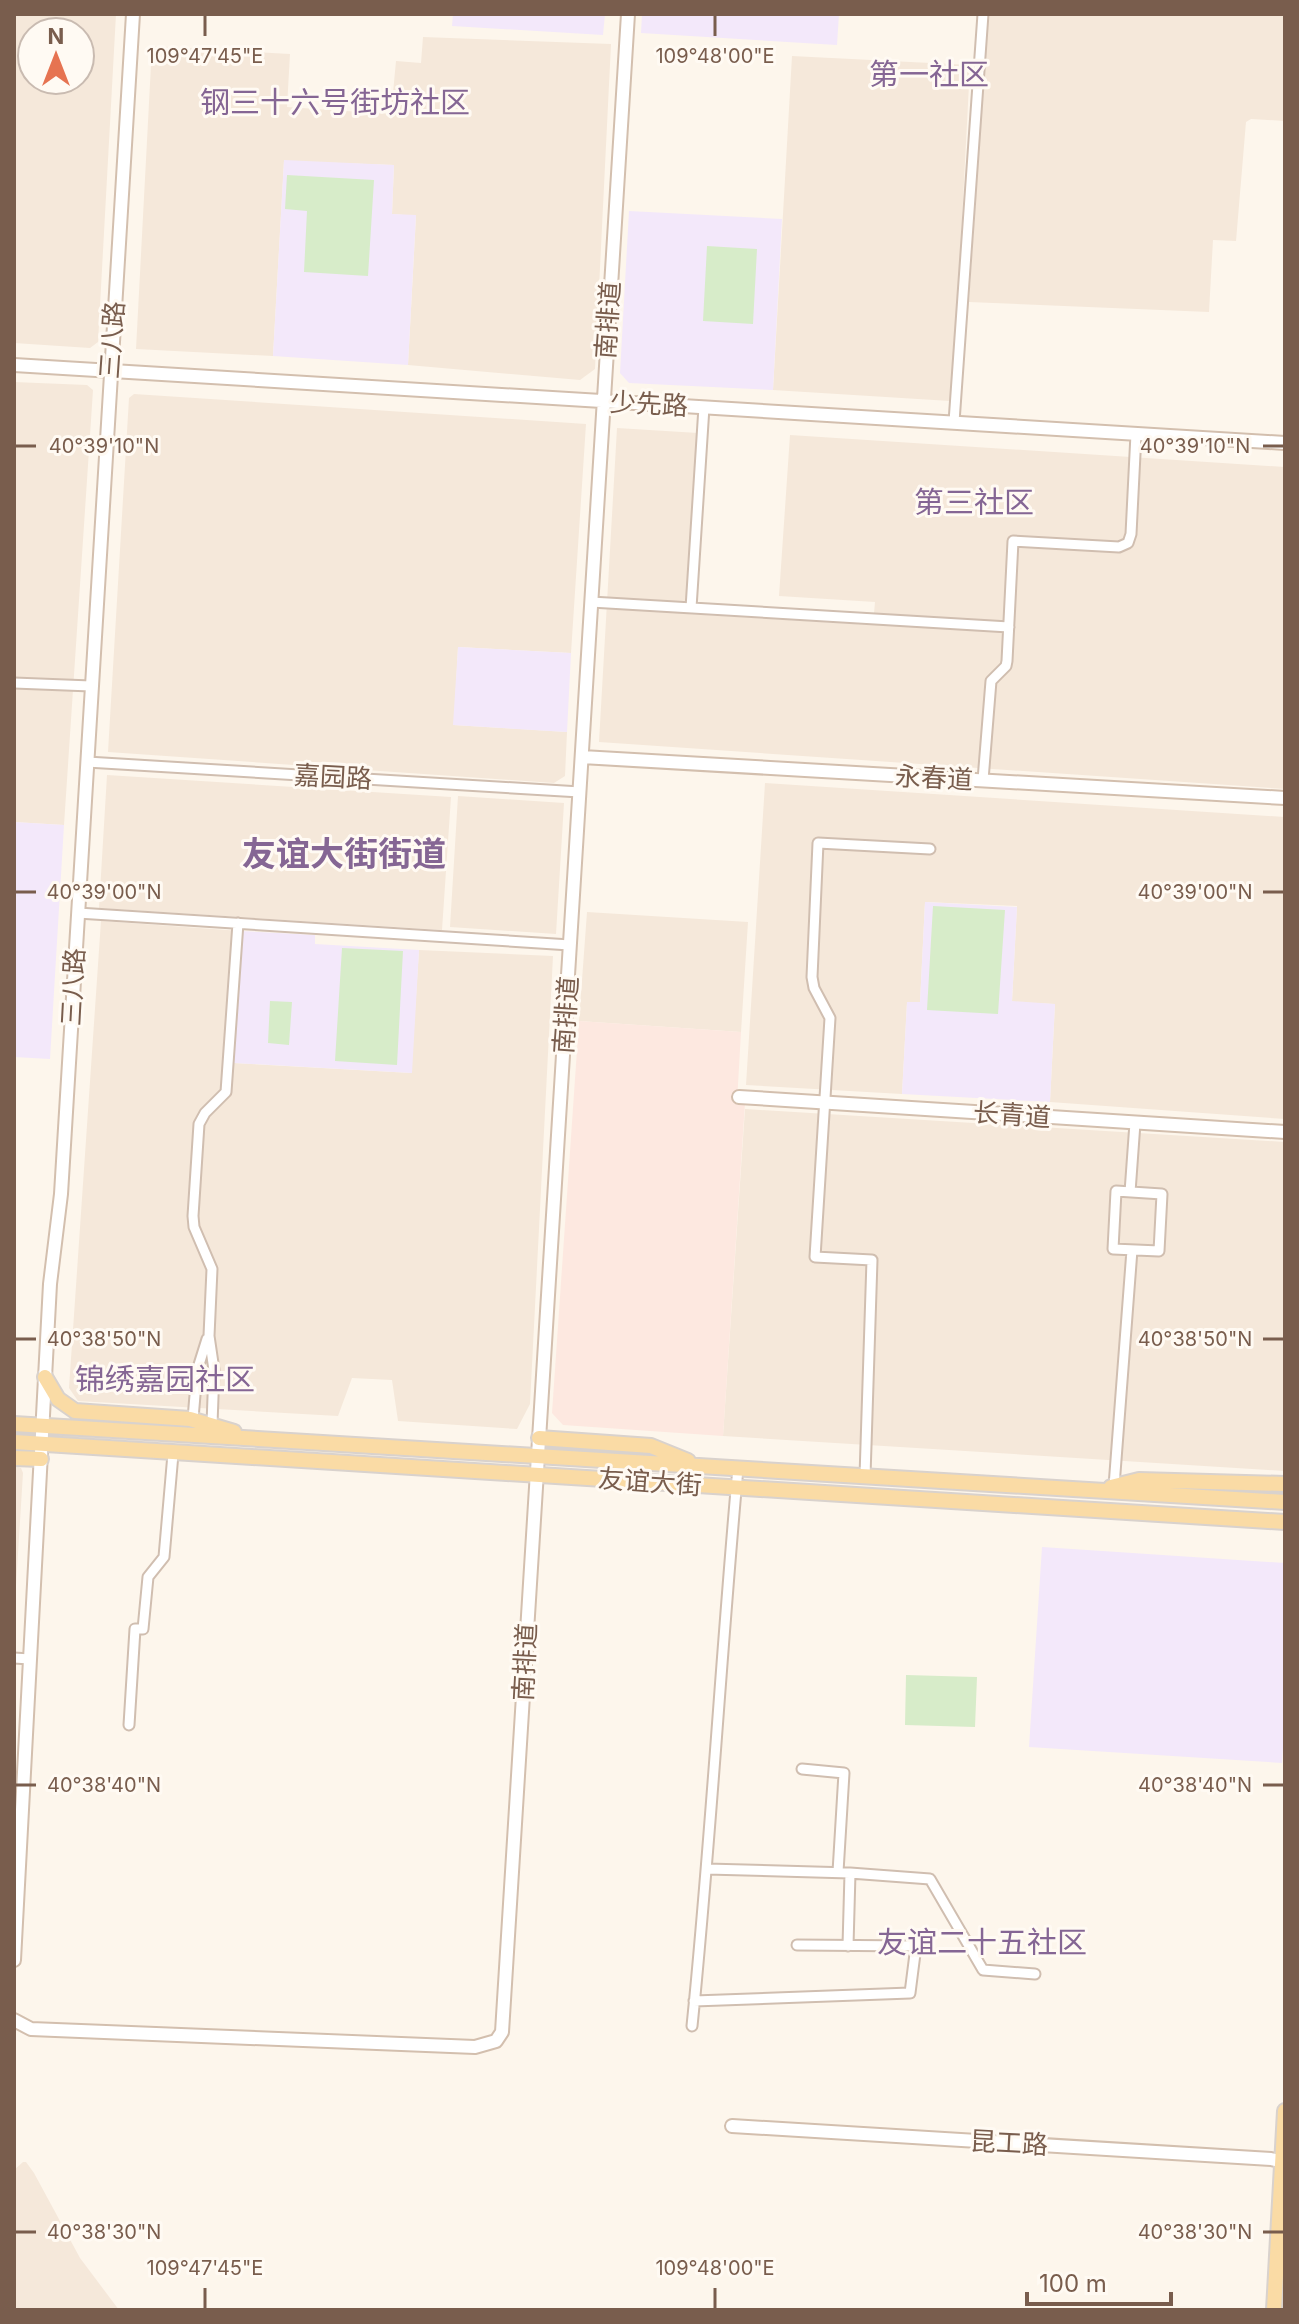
<svg xmlns="http://www.w3.org/2000/svg" width="1299" height="2324" font-family="Inter,'Noto Sans SC',sans-serif">
<rect width="100%" height="100%" fill="#fdf6ec"/>
<path fill="#f5e8da" fill-rule="evenodd" d="M14,14H116L98,342L90,348L14,343ZM32,32H80V80H32Z
M988,14H1285V121L1251,119L1246,122L1236,241L1213,240L1209,312L969,302Z
M423,37L611,44L595,369L580,380L408,365L416,216L392,214L394,165L284,161L273,356L136,349L152,46L290,54L287,107L391,114L396,61L421,63Z
M792,56L970,65L953,394L950,401L773,390Z
M14,382L87,385L93,390L64,825L14,822Z
M134,394L586,424L571,653L458,647L454,725L567,732L565,776L554,783L108,752L129,398Z
M617,428L698,433L688,614L873,625L875,602L779,596L790,435L1285,467V789L599,742Z
M107,775L451,797L442,930L99,908Z
M765,783L1285,817V1119L1050,1102L1055,1004L1012,1002L1017,906L925,902L920,1003H907L902,1094L746,1085Z
M458,796L564,803L556,934L450,927Z
M587,912L748,922L741,1032L579,1021Z
M101,921L241,931L234,1063L411,1073L419,950L553,956L530,1404L517,1429L398,1421L392,1380L352,1378L338,1416L78,1401L69,1388Z
M745,1109L1285,1142V1471L723,1436Z
M14,1466L21,1468L23,1473L14,1618Z
M23,2162H26L34,2173L80,2258L119,2310H14V2170Z"/>
<path fill="#fde8e0" d="M579,1021L741,1032L737,1102L745,1103L723,1436L563,1425L552,1413Z"/>
<path fill="#f3e8fa" d="M453,14H605L603,35L452,26Z
M642,14H839L837,45L641,33Z
M284,160L394,165L392,214L416,215L408,365L273,356Z
M629,211L782,219L773,390L629,383L620,373Z
M458,647L571,653L567,732L453,725Z
M14,822L64,825L50,1059L14,1057Z
M925,902L1017,907L1012,1001L1055,1004L1050,1102L902,1094L907,1002H920Z
M241,931L315,935V944L419,950L412,1073L234,1063Z
M1042,1547L1285,1563V1716L1282,1763L1029,1747Z"/>
<path fill="#d7ecc9" d="M287,175L374,180L368,276L304,272L307,211L285,209Z
M707,246L757,249L753,324L703,321Z
M933,906L1005,910L998,1014L927,1010Z
M342,948L403,951L397,1065L335,1061Z
M270,1001L292,1002L289,1045L268,1043Z
M906,1675L977,1677L975,1727L905,1725Z"/>
<g fill="none" stroke-linecap="round" stroke-linejoin="round">
<defs>
<path id="street" d="M954,422L983,14
M591,602L1009,627
M691,608L704,407
M14,683L91,686
M87,762L580,792
M983,780L991,681L1006,666L1007,661L1013,541L1119,547L1128,543L1131,534L1136,434
M78,913L570,945
M1116,1191L1162,1194L1159,1251L1113,1249Z
M1130,1192L1135,1123
M193,1419L197,1371L207,1339
M212,1424L214,1370L209,1336L212,1269L194,1227L193,1216L199,1124L205,1113L226,1092L238,923
M865,1476L872,1260L815,1257L830,1018L814,988L812,977L818,843L930,849
M1114,1486L1132,1250
M14,1658L30,1659
M129,1725L135,1629H143L148,1577L164,1557L173,1454
M802,1769L844,1773L838,1872
M707,1869L850,1873L930,1879L983,1970L1035,1974
M848,1946L850,1873
M694,2001L910,1993L916,1946L797,1945
M692,2026C711,1840 721,1654 738,1468"/>
<path id="secondary" d="M14,365L1285,443
M582,757L1285,798
M739,1097L1285,1132
M14,1960L50,1284L61,1194L133,14
M14,2020L31,2029L475,2047L496,2041L502,2032L628,14
M732,2126L1271,2159L1285,2162"/>
<path id="primary" d="M45,1377L58,1399L75,1411L190,1419L234,1432
M14,1424L1285,1502
M539,1438L651,1446L688,1461
M14,1442L1285,1522
M14,1458L41,1459
M1111,1487L1139,1480L1285,1484
M1274,2310L1285,2111"/>
</defs>
<use href="#street" stroke="#d0beb0" stroke-width="13"/>
<use href="#secondary" stroke="#d3bfae" stroke-width="16"/>
<use href="#primary" stroke="#d9d2cd" stroke-width="18"/>
<use href="#street" stroke="#fff" stroke-width="9"/>
<use href="#secondary" stroke="#fff" stroke-width="12"/>
<use href="#primary" stroke="#fadba5" stroke-width="14"/>
</g>
<path fill="none" stroke="#795d4d" stroke-width="3" d="M205,16V36M715,16V36M16,446H36M1263,446H1283M16,892H36M1263,892H1283M16,1339H36M1263,1339H1283M16,1785H36M1263,1785H1283M16,2232H36M1263,2232H1283M205,2288V2308M715,2288V2308"/>
<g text-anchor="middle" stroke-width="6" stroke-linejoin="round" paint-order="stroke">
<g font-size="26" fill="#795d4d" stroke="#fffaf3">
<text transform="translate(608 320) rotate(-86)" y="9">南排道</text>
<text transform="translate(112 340) rotate(-86)" y="9">三八路</text>
<text transform="translate(649 404) rotate(3)" y="9">少先路</text>
<text transform="translate(333 777) rotate(3)" y="9">嘉园路</text>
<text transform="translate(934 778) rotate(3)" y="9">永春道</text>
<text transform="translate(73 987) rotate(-87)" y="9">三八路</text>
<text transform="translate(566 1015) rotate(-86)" y="9">南排道</text>
<text transform="translate(1012 1115) rotate(4)" y="9">长青道</text>
<text transform="translate(650 1482) rotate(4)" y="9">友谊大街</text>
<text transform="translate(525 1662) rotate(-87)" y="9">南排道</text>
<text transform="translate(1009 2143) rotate(3)" y="9">昆工路</text>
</g>
<g font-size="30" fill="#856694" stroke="#fffaf3">
<text x="929" y="85">第一社区</text>
<text x="335" y="113">钢三十六号街坊社区</text>
<text x="974" y="513">第三社区</text>
<text x="165" y="1390">锦绣嘉园社区</text>
<text x="982" y="1953">友谊二十五社区</text>
</g>
<g font-size="34" font-weight="bold" fill="#856694" stroke="#fffaf3">
<text x="344" y="866">友谊大街街道</text>
</g>
</g>
<g font-size="20" text-anchor="middle" fill="#795d4d" stroke="#fffaf3" stroke-width="6" stroke-linejoin="round" paint-order="stroke">
<text x="205" y="63">109°47'45"E</text>
<text x="715" y="63">109°48'00"E</text>
<text x="104" y="453">40°39'10"N</text>
<text x="1195" y="453">40°39'10"N</text>
<text x="104" y="899">40°39'00"N</text>
<text x="1195" y="899">40°39'00"N</text>
<text x="104" y="1346">40°38'50"N</text>
<text x="1195" y="1346">40°38'50"N</text>
<text x="104" y="1792">40°38'40"N</text>
<text x="1195" y="1792">40°38'40"N</text>
<text x="104" y="2239">40°38'30"N</text>
<text x="1195" y="2239">40°38'30"N</text>
<text x="205" y="2275">109°47'45"E</text>
<text x="715" y="2275">109°48'00"E</text>
</g>
<rect width="1299" height="2324" fill="none" stroke="#795d4d" stroke-width="32"/>
<g transform="translate(56 56)"><circle r="38" fill="#fffaf3" stroke="#c9bbb1" stroke-width="2"/>
<path d="M0-6L14 30L0 20L-14 30Z" fill="#e67351"/>
<text y="-12" font-size="22" font-weight="bold" text-anchor="middle" fill="#795d4d">N</text>
</g>
<path d="M1027 2292v12h144v-12" fill="none" stroke="#795d4d" stroke-width="4"/>
<text x="1039" y="2292" font-size="24" fill="#795d4d" stroke="#fffaf3" stroke-width="6" paint-order="stroke">100 m</text>
</svg>
